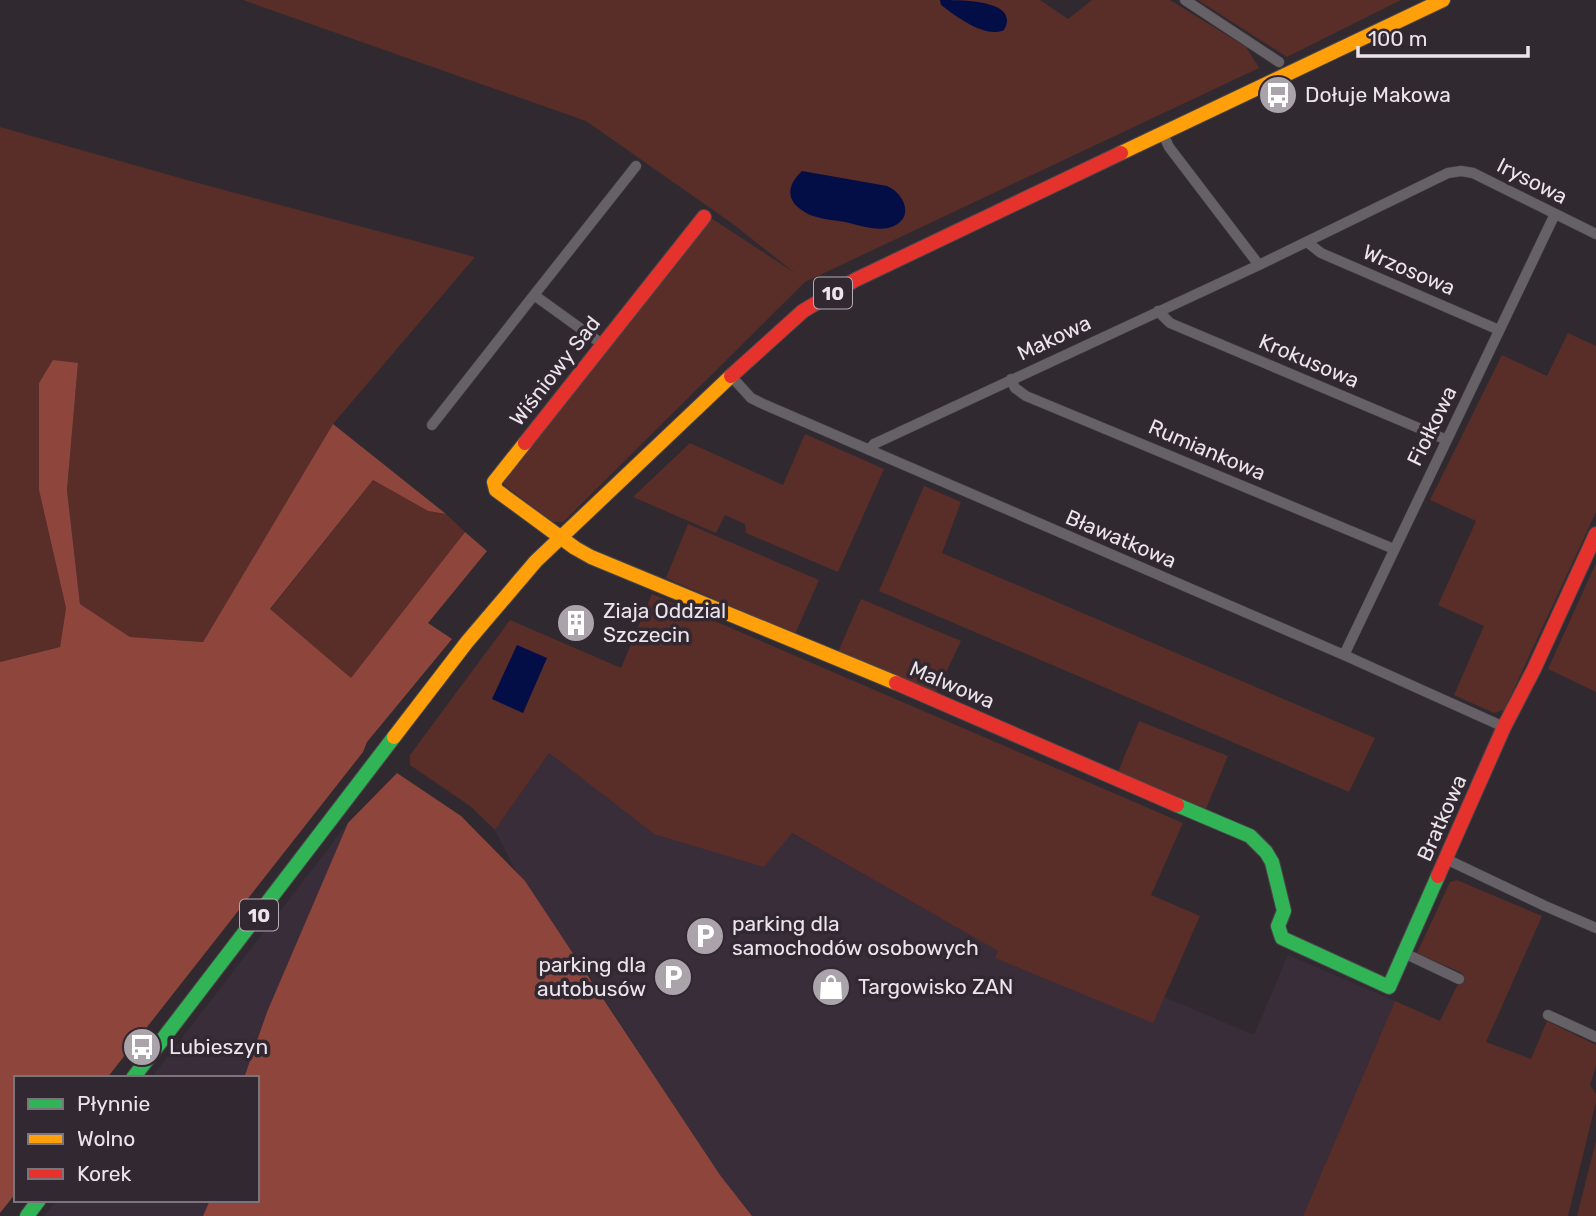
<svg xmlns="http://www.w3.org/2000/svg" width="1596" height="1216" font-family="Rubik,sans-serif">
<rect width="100%" height="100%" fill="#302a30"/>
<path fill="#3a2d3a" d="M549,753L654,834L791,833L999,951L995,958L1153,1022L1164,997L1254,1035L1288,955L1395,1001L1303,1216H752L720,1175L590,977L514,868L495,830Z
M348,823L267,1012L244,1078H151Z
M57,1200H210L203,1216H44Z"/>
<path fill="#592d28" d="M243,0H1040L1068,19L1092,0H1170L1246,47L1259,68L805,282L563,522H552L504,485L503,478L711,218L795,273L733,224L586,121Z
M1198,0H1401L1287,57Z
M0,127L187,180L475,257L333,424L203,642L130,637L80,604L67,490L78,363L39,383V490L66,608L60,647L0,662Z
M1568,333L1596,346V512L1504,710L1494,713L1454,695L1484,626L1438,605L1476,521L1430,500L1502,355L1547,376Z
M805,434L884,469L838,572L746,533L745,524L725,515L716,533L633,497L690,443L783,485Z
M373,480L428,511L446,514L465,532L352,679L270,610Z
M924,486L961,502L942,553L1375,738L1349,792L879,591Z
M688,524L819,580L795,634L666,578Z
M1596,563V692L1548,669Z
M652,594L1183,823L1151,895L1200,916L1153,1023L995,958L998,951L792,833L764,867L654,834L549,753L495,830L470,806L410,765V755L510,620L621,668Z
M861,599L961,641L936,693L838,652Z
M1139,721L1228,756L1205,811L1118,772Z
M1457,880L1542,916L1486,1042L1531,1059L1547,1021L1596,1045V1066L1590,1085L1596,1094V1102L1568,1216H1303L1395,1001L1440,1021L1457,986L1465,981L1462,973L1417,953L1450,882Z
M1596,1141V1216H1577Z"/>
<path fill="#8e453b" d="M53,360L78,363L67,490L80,604L130,637L203,642L333,424L446,514L428,511L373,480L270,609L351,678L465,532L487,551L428,623L452,639L367,742L363,752L107,1078H16V1193L0,1213V662L60,647L66,608L39,490V383Z
M397,773L461,816L525,881L720,1175L752,1216H203L210,1200H257V1078H244L267,1012L348,823Z"/>
<path fill="#040e46" d="M940,0C962,0 1021,0 1004,30C985,39 956,16 941,5Z
M802,171L887,186C907,195 915,221 888,228C875,231 858,225 845,222C833,220 819,219 808,214C786,203 785,187 802,171Z
M517,645L547,658L523,713L492,699Z"/>
<g fill="none" stroke-linecap="round" stroke-linejoin="round">
<defs>
<path id="street" d="M1185,0L1279,62
M1163,134L1169,147L1259,265L1448,173L1461,171L1473,173L1596,234
M1307,242L1321,253L1499,330
M534,295L636,166
M1158,311L1170,323L1447,440
M731,376L751,398L761,403L1344,655L1504,727
M1011,379L1015,388L1026,396L1394,549
M432,425L534,295L602,344
M869,450L874,444L1259,265
M1344,655L1555,214
M1446,859L1545,906L1596,928
M1404,953L1459,979
M1548,1015L1596,1037"/>
<path id="fast" d="M1177,805L1250,836L1266,852L1272,862L1284,911L1278,926L1282,938L1389,987L1438,876
M133,1078L394,737
M27,1216L39,1200"/>
<path id="slow" d="M1121,153L1443,0
M525,443L494,482L496,490L575,548L591,557L896,683
M394,737L467,642L536,561L731,376"/>
<path id="jam" d="M731,376L803,311L855,280L1121,153
M525,443L704,217
M896,683L1177,805
M1438,876L1504,727L1534,669L1596,534"/>
</defs>
<use href="#street" stroke="#4a464a" stroke-width="11"/>
<use href="#fast" stroke="#4a464a" stroke-width="16"/>
<use href="#slow" stroke="#4a464a" stroke-width="16"/>
<use href="#jam" stroke="#4a464a" stroke-width="16"/>
<use href="#street" stroke="#666166" stroke-width="10"/>
<use href="#fast" stroke="#30b455" stroke-width="14"/>
<use href="#slow" stroke="#ff9f0a" stroke-width="14"/>
<use href="#jam" stroke="#e5322d" stroke-width="14"/>
</g>
<defs>
<symbol id="bus-disc" viewBox="-11 -11 22 22"><circle r="9.5" fill="#aaa4aa" stroke="#322832"/><path d="M-5-6H5V4H4V6H2V4H-2V6H-4V4H-5ZM-3.5-4V0h7V-4ZM-3.5 1.2v1.5H-2V1.2ZM2 1.2v1.5H3.5V1.2Z" fill="#fff"/></symbol>
<symbol id="building-disc" viewBox="-11 -11 22 22"><circle r="9.5" fill="#aaa4aa" stroke="#322832"/><path d="M-4-6H4V6H1V3H-1V6H-4ZM-2.5-4.3h1.7v1.8h-1.7ZM.8-4.3h1.7v1.8H.8ZM-2.5-1h1.7V.8h-1.7ZM.8-1h1.7V.8H.8Z" fill="#fff"/></symbol>
<symbol id="parking-disc" viewBox="-11 -11 22 22"><circle r="9.5" fill="#aaa4aa" stroke="#322832"/><path d="M-3.5-5.5H1a3.5 3.5 0 0 1 0 7H-1V5.5H-3.5ZM-1-3.4V-.6H.8a1.4 1.4 0 0 0 0-2.8Z" fill="#fff"/></symbol>
<symbol id="shop-disc" viewBox="-11 -11 22 22"><circle r="9.5" fill="#aaa4aa" stroke="#322832"/><path d="M-5-2.5h2.3a2.7 3.5 0 0 1 5.4 0H5L5.5 6h-11ZM-1.5-2.5h3a1.5 2.3 0 0 0-3 0Z" fill="#fff"/></symbol>
</defs>
<g fill-rule="evenodd">
<use href="#bus-disc" x="1256" y="73" width="44" height="44"/>
<use href="#building-disc" x="554" y="601" width="44" height="44"/>
<use href="#parking-disc" x="683" y="914" width="44" height="44"/>
<use href="#parking-disc" x="651" y="955" width="44" height="44"/>
<use href="#shop-disc" x="809" y="965" width="44" height="44"/>
<use href="#bus-disc" x="120" y="1025" width="44" height="44"/>
</g>
<g text-anchor="middle" stroke-width="7" stroke-linejoin="round" paint-order="stroke">
<g fill="#322832" stroke="#b4acb4" stroke-width="2">
<rect x="814" y="277.5" width="38" height="31" rx="5"/>
<rect x="240" y="899.5" width="38" height="31" rx="5"/>
</g>
<g font-size="19" font-weight="bold" fill="#ebe5eb">
<text x="833" y="300">10</text>
<text x="259" y="922">10</text>
</g>
<g font-size="21" fill="#ebe5eb" stroke="#322832" text-anchor="start">
<text x="1305" y="102">Dołuje Makowa</text>
<text x="603" y="618">Ziaja Oddzial<tspan x="603" dy="24">Szczecin</tspan></text>
<text x="732" y="931">parking dla<tspan x="732" dy="24">samochodów osobowych</tspan></text>
<text x="646" y="972" text-anchor="end">parking dla<tspan x="646" dy="24">autobusów</tspan></text>
<text x="858" y="994">Targowisko ZAN</text>
<text x="169" y="1054">Lubieszyn</text>
</g>
<g font-size="21" fill="#ebe5eb" stroke="#322832">
<text transform="translate(1532 181) rotate(27)" y="7">Irysowa</text>
<text transform="translate(1409 270) rotate(23)" y="7">Wrzosowa</text>
<text transform="translate(1054 338) rotate(-25)" y="7">Makowa</text>
<text transform="translate(1309 361) rotate(23)" y="7">Krokusowa</text>
<text transform="translate(555 371) rotate(-52)" y="7">Wiśniowy Sad</text>
<text transform="translate(1432 426) rotate(-64)" y="7">Fiołkowa</text>
<text transform="translate(1207 450) rotate(23)" y="7">Rumiankowa</text>
<text transform="translate(1121 539) rotate(23)" y="7">Bławatkowa</text>
<text transform="translate(952 685) rotate(23)" y="7">Malwowa</text>
<text transform="translate(1442 818) rotate(-66)" y="7">Bratkowa</text>
</g>
</g>
<rect x="14" y="1076" width="245" height="126" fill="#322832" stroke="#7c747c" stroke-width="2"/>
<rect x="28" y="1099" width="35" height="10" fill="#30b455" stroke="#7c747c" stroke-width="2"/>
<text x="77" y="1111" font-size="21" fill="#ebe5eb">Płynnie</text>
<rect x="28" y="1134" width="35" height="10" fill="#ff9f0a" stroke="#7c747c" stroke-width="2"/>
<text x="77" y="1146" font-size="21" fill="#ebe5eb">Wolno</text>
<rect x="28" y="1169" width="35" height="10" fill="#e5322d" stroke="#7c747c" stroke-width="2"/>
<text x="77" y="1181" font-size="21" fill="#ebe5eb">Korek</text>
<path d="M1358 46v10h170v-10" fill="none" stroke="#ebe5eb" stroke-width="3.5"/>
<text x="1368" y="46" font-size="21" fill="#ebe5eb" stroke="#322832" stroke-width="5" paint-order="stroke">100 m</text>
</svg>
